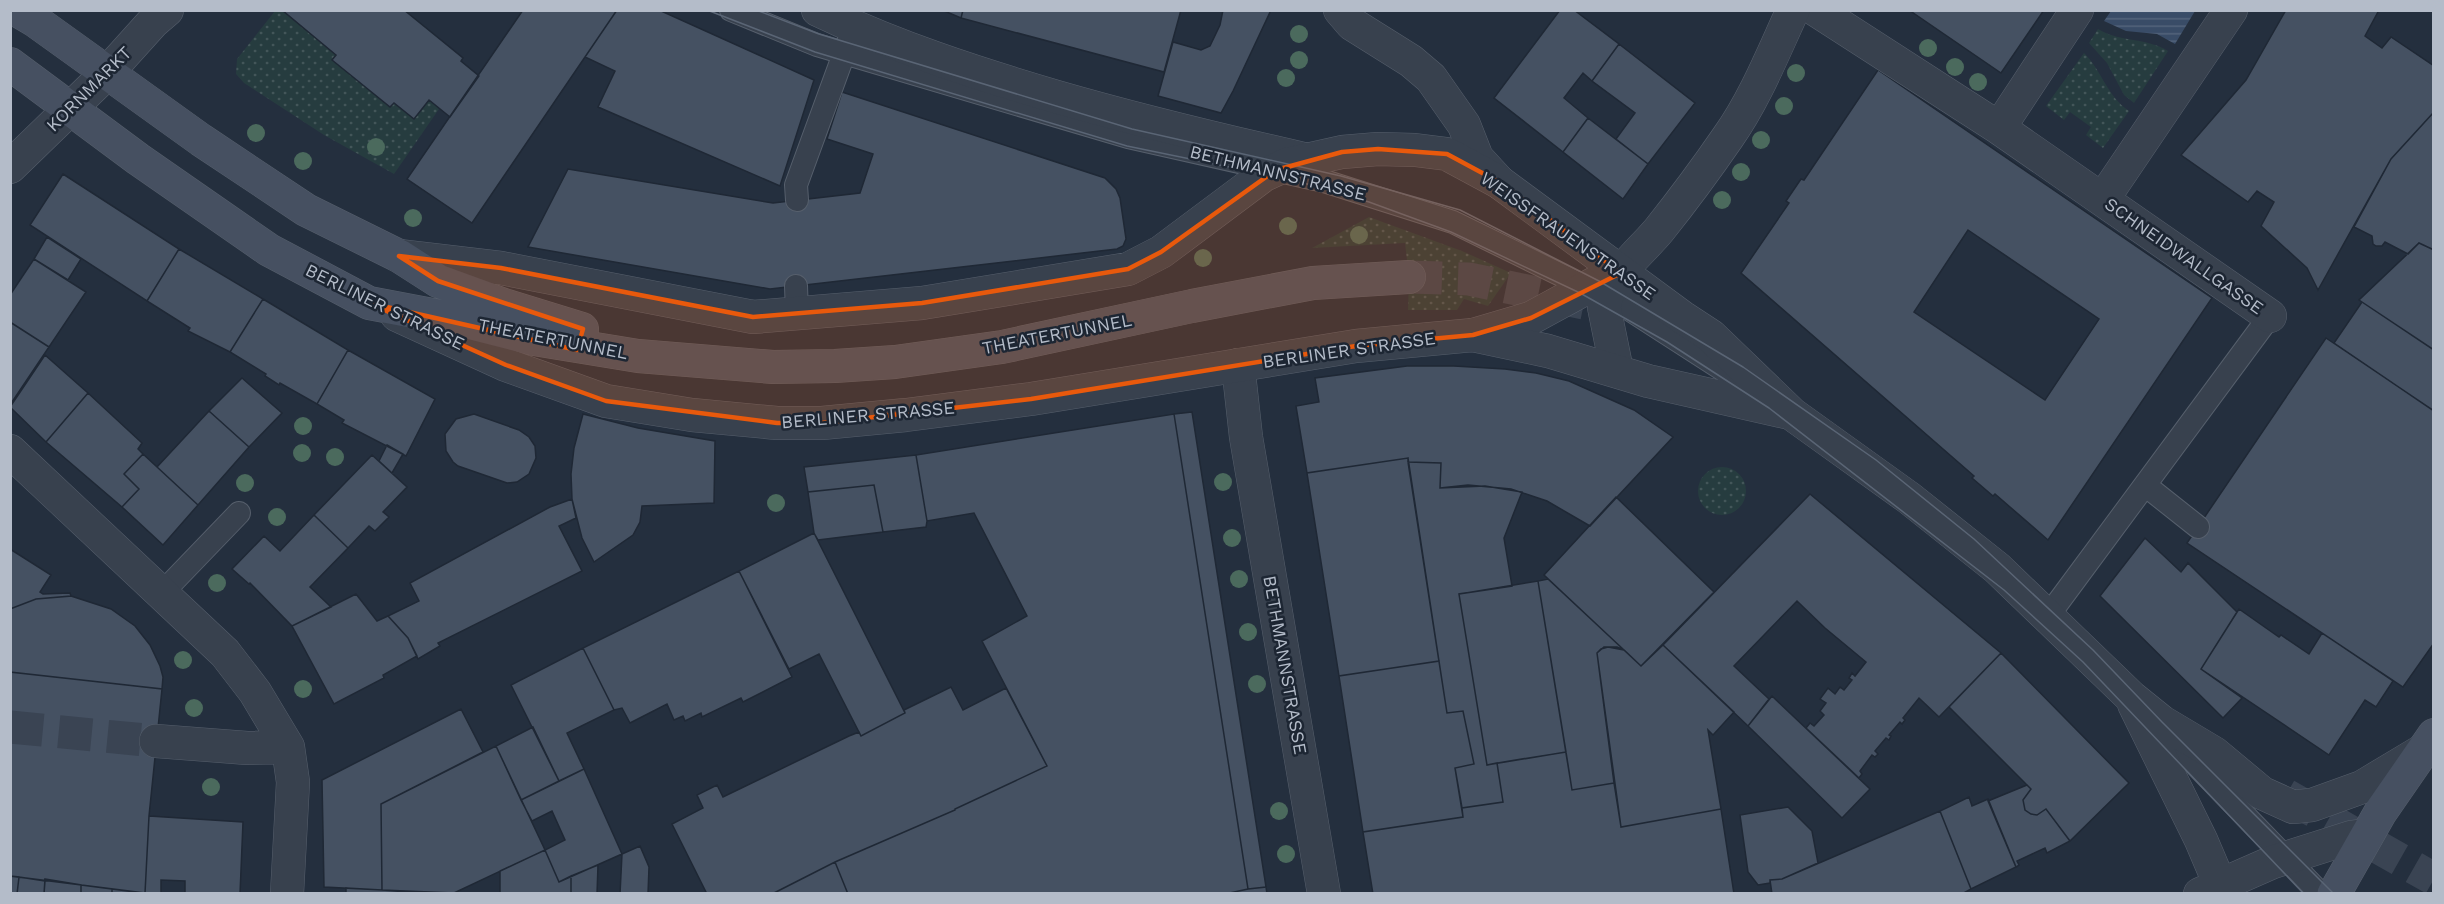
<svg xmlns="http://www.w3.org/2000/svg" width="2444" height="904" font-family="'Work Sans',sans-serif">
<defs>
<pattern id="grass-dots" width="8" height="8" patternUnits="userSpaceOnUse" patternTransform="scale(1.5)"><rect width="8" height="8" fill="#263c3f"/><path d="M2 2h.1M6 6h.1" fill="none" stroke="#435659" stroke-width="1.8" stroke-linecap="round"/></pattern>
<pattern id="water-rules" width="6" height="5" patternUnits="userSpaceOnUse" patternTransform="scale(1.5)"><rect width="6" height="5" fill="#394c67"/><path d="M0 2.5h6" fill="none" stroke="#53647b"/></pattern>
</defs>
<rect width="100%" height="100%" fill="#242f3e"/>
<path fill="url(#grass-dots)" d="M275,11H282L336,55L333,60L390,107L394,103L414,119L429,100L439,109L394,174L324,135L244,83L236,74L237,59Z
M2098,29C2122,43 2145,37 2168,51L2134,103L2124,95L2107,63L2089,43Z
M2084,53C2102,71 2107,96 2129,111L2103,148L2086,135L2091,127L2070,112L2064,120L2046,106Z
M1369,217L1462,251L1511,273L1488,306L1464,299L1457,310H1408L1409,277L1405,243L1312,248Z
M1698 491a24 24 0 1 1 48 0a24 24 0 1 1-48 0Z"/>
<path fill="url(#water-rules)" d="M2111,11V10L2195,11L2175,44L2157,34L2126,31L2104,21Z"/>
<path fill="#455162" stroke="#1f2835" stroke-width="1.5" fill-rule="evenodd" d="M282,10H404L463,58L461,61L479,76L450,117L429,100L414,119L394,103L390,107L332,60L336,55Z
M523,10H617L472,223L407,179Z
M617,10H659L814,80L780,186L598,107L615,71L585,57Z
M942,10H963L961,18Z
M963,10H1181L1164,72L961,18Z
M1223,10H1271L1233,91L1221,113L1158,96L1173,42L1201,50L1210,46L1220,25Z
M1560,10H1574L1619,44L1592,81L1583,73L1564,98L1588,118L1563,152L1494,98Z
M1909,10H2044L2001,73Z
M2286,10H2379L2365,36L2382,48L2391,37L2434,66V112L2391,159L2318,290L2307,268L2261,226L2274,202L2257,191L2248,202L2181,155L2246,80Z
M1619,44L1695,103L1648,164L1616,139L1635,113L1592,81Z
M1878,70L2212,298L2048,540L1995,494L1993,496L1972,478L1974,476L1741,273L1789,203L1786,201L1801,179L1804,180ZM1968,230L2099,319L2045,400L1914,312Z
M842,92L1105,178L1116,189L1120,198L1126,239L1123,246L1117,249L770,289L528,247L568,169L773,203L860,193L873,154L827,139Z
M2434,112V250L2419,243L2408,254L2385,242L2382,246H2376L2373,244L2372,236L2354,227L2391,159Z
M1588,118L1648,164L1623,199L1563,152Z
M63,174L179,249L147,301L30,225Z
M47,237L81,259L68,280L34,259Z
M2419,243L2434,250V350L2359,300Z
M179,249L263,299L230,352L188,331L190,328L147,301Z
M34,259L86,292L49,347L10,322V295Z
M263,299L348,350L317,404L280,383L279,385L265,376L266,374L230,352Z
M2362,302L2434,350V411L2334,343Z
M10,322L49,347L10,405Z
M2326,338L2434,411V643L2403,687L2187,543Z
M348,350L435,399L406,456L342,423L344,420L317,404Z
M45,355L88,393L46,442L10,407Z
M1407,366H1454L1505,369L1536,373L1569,381L1634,410L1673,437L1590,526L1547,501L1511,489L1468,485L1440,488L1441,463L1408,462V458L1307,473L1296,406L1319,402L1315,378Z
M242,378L282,413L249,447L209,411Z
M88,393L142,443L138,449L143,454L124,474L139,489L122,507L46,442Z
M209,411L249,447L198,505L157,467Z
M1192,412L1266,887L1248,889L1174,414Z
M474,414L519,430L529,437L535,446L536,458L529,474L517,482L507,483L458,466L453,462L446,451L445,434L456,419Z
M583,414L638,428L715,441L714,503L642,506L640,522L633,535L594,562L582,538L572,499L571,474L574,448Z
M1174,414L1248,889L1225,894H848L835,862L955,810V809L1047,766L982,641L1027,616L974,513L927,521L916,455Z
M387,445L403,454L392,473L379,461Z
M143,454L198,505L163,545L122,507L139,489L124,474Z
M372,455L407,487L383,512L389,517L375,531L369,526L348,548L314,515Z
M916,455L927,521L926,527L883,532L874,485L808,492L804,467Z
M1408,458L1439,661L1339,676L1307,473Z
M1408,462L1441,463L1440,488L1485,486L1522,492L1504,538L1512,586L1459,594L1487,765L1497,763L1503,802L1462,808L1455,768L1474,764L1463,711L1447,713Z
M874,485L883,532L818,540L814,533L808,492Z
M1810,494L2001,653L1939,717L1919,698L1903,718L1905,720L1902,724L1900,722L1889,735L1891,736L1889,740L1886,738L1875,751L1878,754L1875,757L1872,755L1860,771L1862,774L1859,778L1806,728L1810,723L1814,726L1824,715L1820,711L1826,703L1820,699L1828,688L1835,694L1840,687L1844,690L1852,680L1849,678L1852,673L1855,676L1866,662L1825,628L1797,601L1734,666L1769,699L1748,726L1663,645Z
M1616,497L1714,592L1641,666L1544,575Z
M572,499L576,518L559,526L582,571L438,643L440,646L418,659L408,638L388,616L419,601L410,583L550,507Z
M314,515L348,548L310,587L331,607L292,626L250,583L249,584L232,569L264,536L280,551Z
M814,533L905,713L861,736L819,654L789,669L739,571Z
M2145,538L2181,572L2188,563L2237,612L2201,669L2242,698L2223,718L2100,596Z
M10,549L51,575L40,592L43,594L70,593L71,596L36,599L10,609Z
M739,571L792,677L743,702L741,698L702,717L701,713L685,721L683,716L674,720L667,704L630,723L622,708L614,710L583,648Z
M1548,579L1624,650L1608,647L1601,649L1597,653L1614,783L1572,790L1538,581Z
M1538,581L1566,752L1487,765L1459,594Z
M356,594L377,621L388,616L408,638L417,656L383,675L384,678L334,704L292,626Z
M71,596L111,609L135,626L150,645L160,666L163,677L162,689L10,672V609L36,599Z
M2239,609L2279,637L2281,635L2309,654L2322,633L2393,681L2376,707L2365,700L2329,755L2201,669Z
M1663,645L1734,712L1713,735L1708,730L1721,809L1621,827L1597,653L1604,647H1617L1624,650L1641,666Z
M583,648L614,710L567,733L584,769L559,781L511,685Z
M2001,653L2129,783L2070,841L2046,809L2037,815L2031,814L2025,810L2023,800L2031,789L1949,707Z
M1439,661L1447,713L1463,711L1474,764L1455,768L1463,817L1363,832L1339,676Z
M10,672L162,689L149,816L145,893L10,876Z
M951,687L963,710L1006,688L1047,766L955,809V810L835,862L772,894H707L672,824L703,808L697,795L717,785L723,797L849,736L859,732L861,736L905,713L904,710Z
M1772,696L1870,789L1842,818L1748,726Z
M461,709L483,752L381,804L382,890L324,887L322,780Z
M533,727L559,781L521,800L496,746Z
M496,746L545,850L454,893L382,890L381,804Z
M1566,752L1572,790L1614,783L1621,827L1721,809L1734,894H1373L1363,832L1463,817L1462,808L1503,802L1497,763Z
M584,769L622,854L559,882L545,850L565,840L552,811L532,821L521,800Z
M2027,785L2031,789L2023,800L2025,810L2031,814L2037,815L2046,809L2070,841L2047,853L2045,848L2017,861L2019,865L2016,867L1988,801Z
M1969,797L1972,806L1988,799L2016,867L1971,889L1940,811Z
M1788,807L1812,831L1818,863L1782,879L1770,880V883L1758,885L1748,872L1740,815Z
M1940,811L1971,889L1962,894H1772L1770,880L1782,879Z
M149,816L243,822L240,894H185V881L161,880V894L145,893Z
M640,846L649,867L648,894H620L622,854Z
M545,850L559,882L571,876V894H500V871Z
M835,862L848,894H772Z
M598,865L597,894H571V876Z
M10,876L19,877L17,894H10Z
M19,877L45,881L44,894H17Z
M45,879L81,885V894H44Z
M81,885L112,889V894H81Z
M1266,887L1267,894H1225L1248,889Z
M346,888L382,890L433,894H346Z
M112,889L135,892V894H112Z"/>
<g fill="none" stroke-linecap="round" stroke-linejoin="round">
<path stroke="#3a4453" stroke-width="33" stroke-dasharray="33 16" stroke-linecap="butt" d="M10,727L156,741"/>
<path stroke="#3a4453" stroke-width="33" stroke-dasharray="33 16" stroke-linecap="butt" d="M1409,277L1469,279L1584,303
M2286,795L2434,879"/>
<defs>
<path id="service" d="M731,10L817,45L1128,137L1324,181L1453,222L1624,306L1745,384
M797,200L796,185L849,40
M796,286L797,313
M2145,485L2198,527
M162,593L239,513
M2048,616L2270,316
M2167,735L2321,894"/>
<path id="pedestrian" d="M1816,10L1999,128L2270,316
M1999,128L2077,10
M2103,199L2231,10"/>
<path id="minor" d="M818,10C895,47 975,73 1057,97C1140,121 1224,141 1308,160
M1340,10L1352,24L1411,61L1431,78L1464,125L1477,158L1499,182
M10,167L107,73L153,22L167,10
M1473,335L1531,318L1599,281L1621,273
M1238,365L1246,437L1324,894
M1617,371L1604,307C1609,276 1640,253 1659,230C1683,200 1706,169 1728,137C1755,99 1773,53 1793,10
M10,451L225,653L255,692L288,747L293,782L287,894
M156,741L247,748L288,747"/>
<path id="tertiary" d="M399,256L501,268L753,317L922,303L1128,269L1161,252L1264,175L1288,164L1342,152L1378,149L1415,150L1447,154L1499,182L1682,317L1711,336L1792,414L1909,498L1997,568L2131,697L2162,722L2214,753L2262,793L2293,807L2312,805L2362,787L2422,751
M397,315L506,365L606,401L692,415L777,423H822L906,415L1031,399L1356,346L1473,335L1548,351L1648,381L1790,413
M2134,704L2201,840L2224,894
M2200,894L2273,862L2352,837L2367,835"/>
<path id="secondary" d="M17,10L34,20L201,140L306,210L399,256L438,281L504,305L582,329
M10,64L138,159L269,250L369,303L464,321L534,339L638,356L773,367L835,366L895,362L1002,347L1192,306L1313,283L1409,277
M2334,894L2380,813L2434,735"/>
</defs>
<use href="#service" stroke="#565f6c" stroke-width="24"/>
<use href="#pedestrian" stroke="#565f6c" stroke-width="34"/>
<use href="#minor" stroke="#565f6c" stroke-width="34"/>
<use href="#tertiary" stroke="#565f6c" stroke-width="34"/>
<use href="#secondary" stroke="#565f6c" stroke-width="34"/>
<use href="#service" stroke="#38414e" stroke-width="22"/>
<use href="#pedestrian" stroke="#38414e" stroke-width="33"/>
<use href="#minor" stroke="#38414e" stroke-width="33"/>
<use href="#tertiary" stroke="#38414e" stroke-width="33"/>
<use href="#secondary" stroke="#465061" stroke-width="33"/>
<path stroke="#5a6575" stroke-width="1.5" d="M707,10L815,52L1127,146L1297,181L1369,202L1451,232L1580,293L1667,342L1769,408L2004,590L2083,662L2304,894
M756,10L819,34L1132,129L1341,176L1460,210L1599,281L1743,367L1876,460L1974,539L2093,650L2162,722L2334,894"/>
</g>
<g fill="#4b6a5d">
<circle cx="1299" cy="34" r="9"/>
<circle cx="1928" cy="48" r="9"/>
<circle cx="1299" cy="60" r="9"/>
<circle cx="1955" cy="67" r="9"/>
<circle cx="1796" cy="73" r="9"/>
<circle cx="1286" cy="78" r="9"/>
<circle cx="1978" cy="82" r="9"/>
<circle cx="1784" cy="106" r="9"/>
<circle cx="256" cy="133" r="9"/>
<circle cx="1761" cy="140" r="9"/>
<circle cx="376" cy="147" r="9"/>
<circle cx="303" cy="161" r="9"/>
<circle cx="1741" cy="172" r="9"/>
<circle cx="1722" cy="200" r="9"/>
<circle cx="413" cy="218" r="9"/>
<circle cx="1288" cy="226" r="9"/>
<circle cx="1359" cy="235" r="9"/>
<circle cx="1203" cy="258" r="9"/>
<circle cx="303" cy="426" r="9"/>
<circle cx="302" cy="453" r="9"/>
<circle cx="335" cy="457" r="9"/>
<circle cx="1223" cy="482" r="9"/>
<circle cx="245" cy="483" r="9"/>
<circle cx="776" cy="503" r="9"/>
<circle cx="277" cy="517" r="9"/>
<circle cx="1232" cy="538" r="9"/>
<circle cx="1239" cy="579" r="9"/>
<circle cx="217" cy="583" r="9"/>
<circle cx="1248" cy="632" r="9"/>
<circle cx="183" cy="660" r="9"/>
<circle cx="1257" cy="684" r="9"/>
<circle cx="303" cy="689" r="9"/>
<circle cx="194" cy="708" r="9"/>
<circle cx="211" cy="787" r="9"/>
<circle cx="1279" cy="811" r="9"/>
<circle cx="1286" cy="854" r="9"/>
</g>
<path fill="#e8590c" fill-opacity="0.2" stroke="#e8590c" stroke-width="4.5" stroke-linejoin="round" d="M1378,149L1447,154L1499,182L1621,273L1531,318L1473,335L1356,346L1031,399L822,423H777L606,401L506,365L369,303L577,350L583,329L438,281L399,256L501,268L753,317L922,303L1128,269L1161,252L1276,170L1342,152Z"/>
<g text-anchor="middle" stroke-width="5" stroke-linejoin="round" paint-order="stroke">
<g font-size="18" fill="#b4bcc9" stroke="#1d2633">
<text transform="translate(89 89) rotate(-45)" y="6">KORNMARKT</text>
<text transform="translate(1278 173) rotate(14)" y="6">BETHMANNSTRASSE</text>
<text transform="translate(1568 236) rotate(35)" y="6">WEISSFRAUENSTRASSE</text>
<text transform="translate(2184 256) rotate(35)" y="6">SCHNEIDWALLGASSE</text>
<text transform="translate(385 307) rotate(26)" y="6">BERLINER STRASSE</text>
<text transform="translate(1057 334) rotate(-11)" y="6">THEATERTUNNEL</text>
<text transform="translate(553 339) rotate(11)" y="6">THEATERTUNNEL</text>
<text transform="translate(1349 350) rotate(-8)" y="6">BERLINER STRASSE</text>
<text transform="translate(868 415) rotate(-5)" y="6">BERLINER STRASSE</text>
<text transform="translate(1285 665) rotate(80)" y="6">BETHMANNSTRASSE</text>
</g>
</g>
<rect width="2444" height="904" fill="none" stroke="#b4bcc9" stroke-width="24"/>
</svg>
